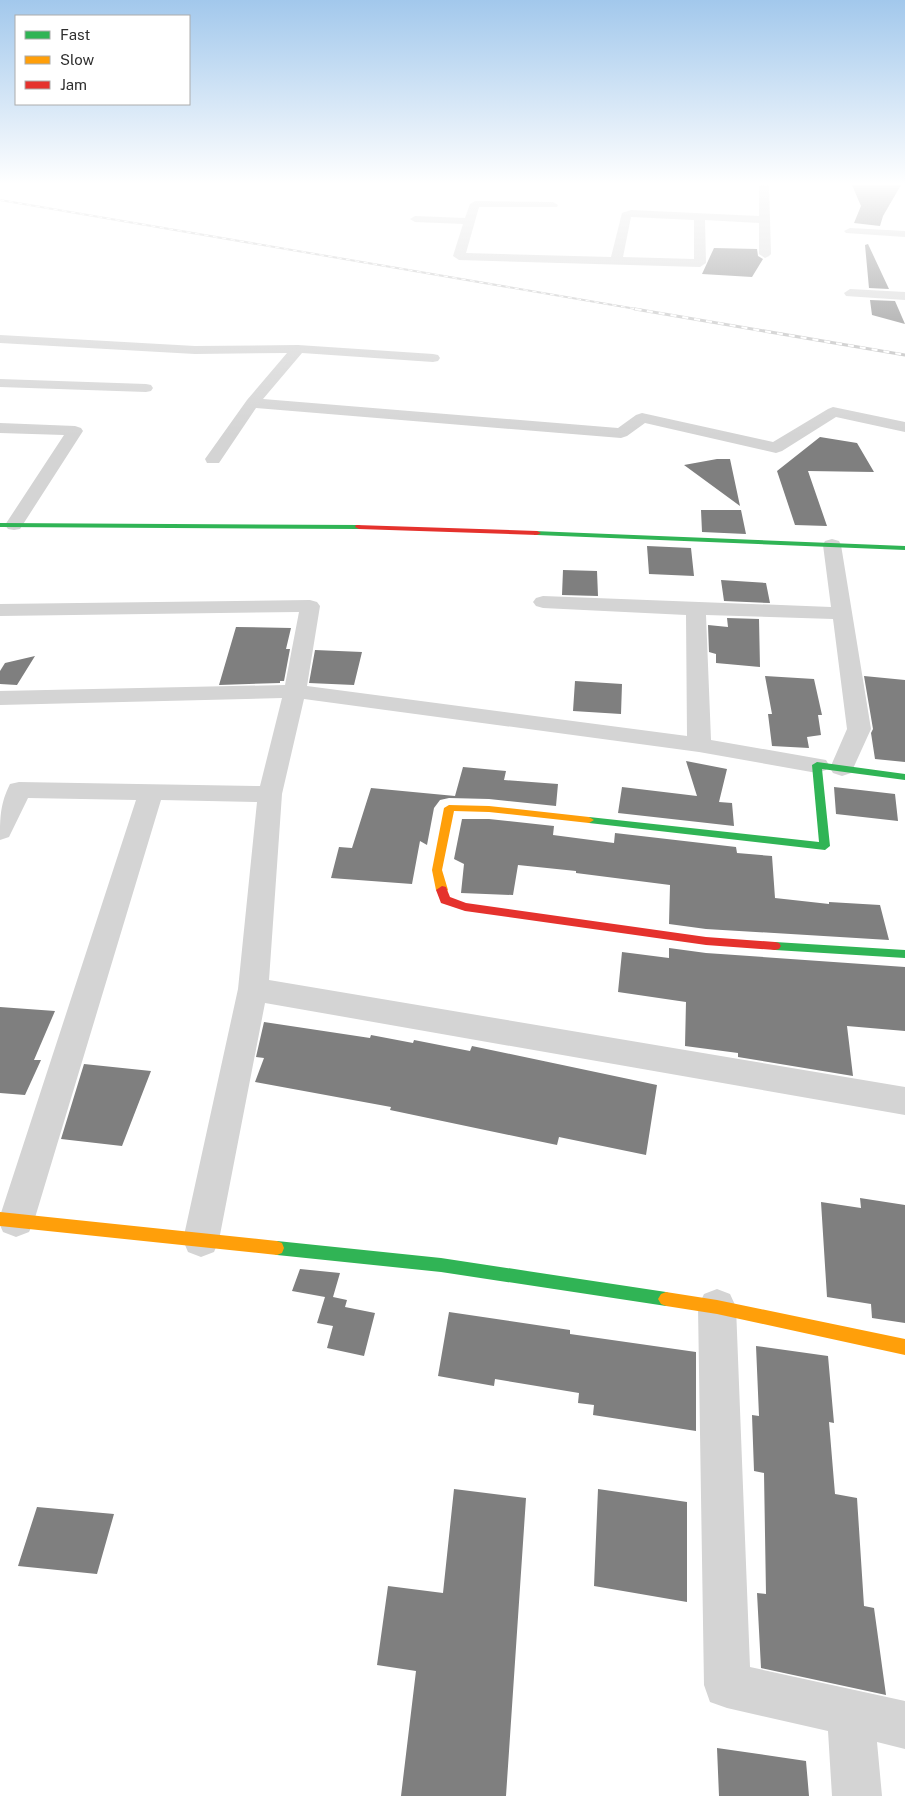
<svg xmlns="http://www.w3.org/2000/svg" width="905" height="1796" font-family="'Public Sans',sans-serif">
<rect width="100%" height="100%" fill="#fff"/>
<path fill="#7f7f7f" d="M852,185H901L883,216L880,226L854,223L861,206Z
M868,244L889,289L869,288L865,245Z
M714,248L757,249L758,256L763,259L752,277L702,274Z
M870,300L895,301L905,324L872,315Z
M820,437L857,443L874,472L808,471L827,526L795,525L777,471Z
M717,459H730L740,506L684,465Z
M701,510H741L746,534L702,532Z
M647,546L691,548L694,576L649,574Z
M563,570L597,571L598,596L562,595Z
M721,580L766,583L770,603L724,601Z
M727,618L759,619L760,667L716,663V654L709,652L708,625L728,627Z
M236,627L291,628L286,649H290L284,681H280V683L219,685Z
M315,650L362,652L354,685L309,683Z
M35,656L17,685L0,684V671L5,663Z
M765,676L814,679L822,715H818L821,735L807,737L809,748L772,746L768,714H772Z
M864,676L905,680V762L875,759L871,733L873,729Z
M575,681L622,684L621,714L573,711Z
M686,761L727,769L719,802L732,803L734,826L618,813L622,787L697,796Z
M463,767L506,771L504,780L558,784L556,806L489,799L449,798L440,800L434,808L427,845L420,841L412,884L331,878L339,847L352,848L371,788L455,796Z
M834,787L895,794L898,821L836,814Z
M462,819H489L554,826L553,835L614,843L615,833L736,847L737,853L772,856L775,898L829,904V902L880,905L889,940L706,929L669,924L670,885L576,873V871L518,865L513,895L461,893L464,864L454,859Z
M669,948L706,953L905,967V1031L847,1026L853,1076L738,1057V1053L685,1046L686,1002L618,992L622,952L669,958Z
M0,1007L55,1011L34,1060H41L25,1095L0,1093Z
M264,1022L370,1038L371,1035L413,1043L414,1040L470,1051L472,1046L657,1085L646,1155L559,1137L557,1145L390,1110L391,1107L255,1082L264,1058L256,1057Z
M84,1064L151,1071L122,1146L61,1139Z
M860,1198L905,1205V1323L872,1318L871,1304L827,1297L821,1202L861,1208Z
M300,1269L340,1273L333,1297L347,1300L345,1307L375,1313L364,1356L327,1348L333,1326L317,1323L325,1297L292,1291Z
M449,1312L570,1330V1334L696,1352V1431L593,1415L594,1405L578,1403L579,1393L495,1379L494,1386L438,1376Z
M756,1346L828,1356L834,1423L829,1422L835,1494L857,1498L864,1606L874,1608L886,1695L761,1668L757,1593L766,1594L764,1473L754,1471L752,1415L759,1416Z
M454,1489L526,1498L506,1796H401L416,1671L377,1665L388,1586L443,1593Z
M598,1489L687,1502V1602L594,1586Z
M37,1507L114,1514L97,1574L18,1566Z
M717,1748L806,1761L809,1796H719Z"/>
<g fill="none" stroke-linecap="round" stroke-linejoin="round">
<path fill="#d4d4d4" fill-rule="evenodd" d="M759,185H769L771,254L769,256L765,258L759,254V223L705,220L706,263L700,267L459,260L453,256L463,224L415,222L410,219L415,216L465,218L470,204L475,201L553,202L558,205L557,207H479L466,253L611,257L622,213L631,210L759,216ZM631,217L694,220V259L623,257Z
M850,228L905,231V237L846,233L844,231Z
M850,289L905,292V300L846,296L844,293Z
M0,335L195,346L298,345L433,354L438,355L440,358L438,361L433,362L302,353L263,399L618,428L636,415L642,413L773,442L828,409L833,407L905,422V432L836,417L782,451L776,453L645,423L627,436L621,438L256,408L219,463H207L205,459L247,400L287,353L195,354L0,343Z
M0,379L146,384L151,385L153,388L151,391L146,392L0,387Z
M0,423L75,426L81,428L83,431L20,529L14,530L8,529L5,525L64,435L0,433Z
M832,539L839,541L841,545L871,729L851,773L842,776L833,773L830,768L847,729L833,619L706,615L711,740L826,760L829,765L826,770L817,773L699,752L304,699L282,794L269,980L905,1087V1115L265,1003L219,1240L214,1252L201,1257L188,1252L183,1240L238,989L257,802L161,800L34,1221L29,1232L16,1237L3,1232L0,1225V1216L136,800L28,798L9,837L0,840C0,818 0,804 10,784L19,782L260,786L282,698L0,705V691L285,685L299,612L0,616V604L310,600L317,602L320,606L307,686L687,736L686,615L543,608L536,606L533,602L536,598L543,596L831,607L823,545L825,541Z
M717,1289L730,1294L736,1307L750,1667L905,1701V1749L877,1742L882,1796H832L828,1731L727,1708L710,1702L704,1685L698,1307L704,1294Z"/>
<path fill="#30b455" fill-rule="evenodd" d="M0,523L359,525L363,527L359,529L0,527Z
M534,531L905,546V550L537,535H534Z
M817,762L905,774V780L822,769L830,846L825,850L589,823L584,820L589,817L819,842L812,765Z
M775,942L905,950V958L775,950L771,949L769,946L771,943Z
M277,1241L441,1258L666,1292L671,1294L674,1299L671,1304L666,1306L441,1272L277,1255L272,1253L270,1248L272,1243Z"/>
<path fill="#ff9f0a" fill-rule="evenodd" d="M449,805L489,806L589,817L594,820L589,823L489,812L454,811L442,870L448,890L442,894L436,890L432,870L444,808Z
M0,1212L277,1241L282,1243L284,1248L282,1253L277,1255L0,1226Z
M666,1292L717,1300L905,1339V1355L717,1314L666,1306L661,1304L658,1299L661,1294Z"/>
<path fill="#e5322d" fill-rule="evenodd" d="M356,525L537,531L541,533L537,535L359,529L355,527Z
M442,886L446,887L450,897L466,903L706,937L775,942L779,943L781,946L779,949L775,950L706,945L465,911L441,903L436,890Z"/>
<defs>
<path id="rail-far1" d="M0,200L642,310"/>
<path id="rail" d="M635,309L905,355"/>
</defs>
<use href="#rail-far1" stroke="#bbb" stroke-width="2"/>
<use href="#rail" stroke="#bbb" stroke-width="3"/>
<use href="#rail-far1" stroke="#fff" stroke-width="1" stroke-dasharray="4.5" stroke-linecap="butt"/>
<use href="#rail" stroke="#fff" stroke-width="2" stroke-dasharray="6" stroke-linecap="butt"/>
</g>
<linearGradient id="sky" x2="0" y2="1"><stop stop-color="#a2c8ec"/><stop offset="0.42" stop-color="#fff"/><stop offset="1" stop-color="#fff" stop-opacity="0"/></linearGradient>
<rect width="905" height="436" fill="url(#sky)"/>
<rect x="15" y="15" width="175" height="90" fill="#ffffff" stroke="#acacac"/>
<rect x="25" y="31" width="25" height="8" fill="#30b455" stroke="#acacac"/>
<text x="60" y="40" font-size="15" fill="#2f2f2f">Fast</text>
<rect x="25" y="56" width="25" height="8" fill="#ff9f0a" stroke="#acacac"/>
<text x="60" y="65" font-size="15" fill="#2f2f2f">Slow</text>
<rect x="25" y="81" width="25" height="8" fill="#e5322d" stroke="#acacac"/>
<text x="60" y="90" font-size="15" fill="#2f2f2f">Jam</text>
</svg>
